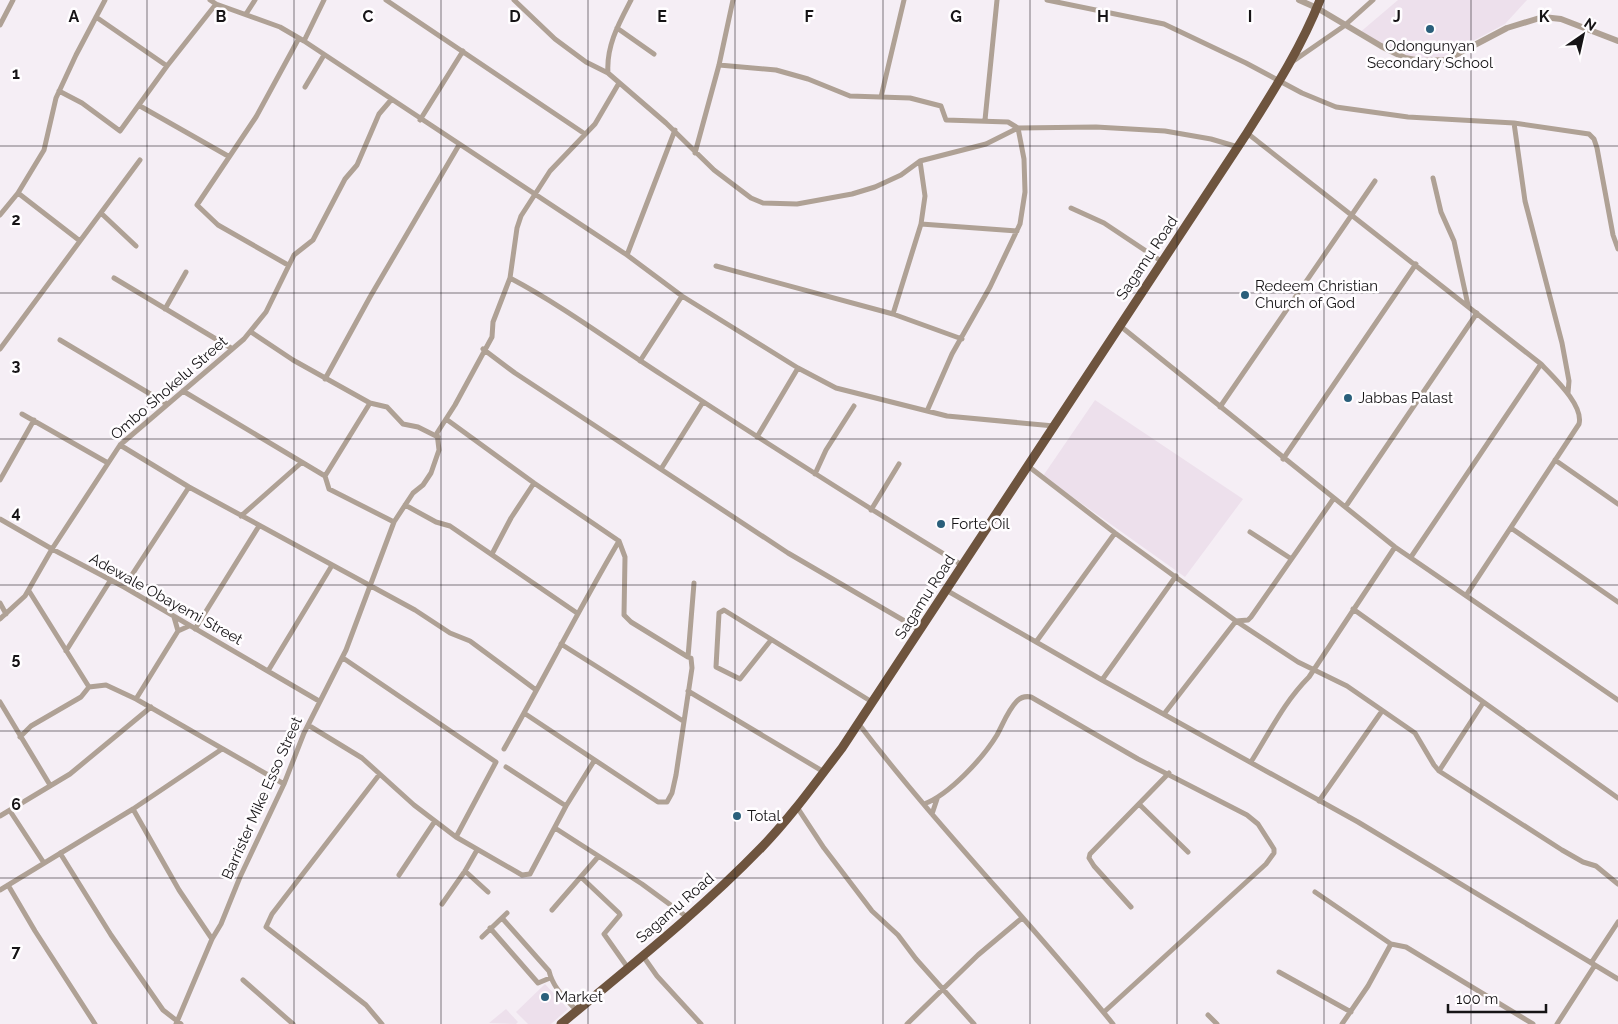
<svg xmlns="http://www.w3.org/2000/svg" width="1618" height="1024" font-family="Raleway,sans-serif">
<rect width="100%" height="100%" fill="#f5eef5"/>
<path fill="#ede0ec" d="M1398,0H1527L1505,24L1441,58H1405L1358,34Z
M1095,400L1243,499L1185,577L1043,476Z
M545,984L568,1009L551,1024H528L516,1012Z
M506,1009L518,1022L516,1024L489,1023Z"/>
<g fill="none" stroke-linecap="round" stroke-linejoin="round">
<path stroke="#afa195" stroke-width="5" d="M210,0L216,4L280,27L304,41L627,255L682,296L798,368L836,388L947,416L1054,426
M386,0L585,134
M514,0L555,39L586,62L608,73L666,123L714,170L751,198L763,203L797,204L852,194L875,187L901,175L920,161L986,144L1018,128L1096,127L1165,131L1211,139L1238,147
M1047,0L1164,24L1246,63L1302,93L1336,107L1408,117L1514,123L1589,134L1594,139L1597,148L1613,235L1618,249
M246,14L255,0
M96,17L167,66
M0,25L13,0
M617,28L654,54
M304,41L324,0
M1292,62L1344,26L1373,0
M719,65L776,70L808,79L850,96L910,98L941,106L946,120L1008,122L1018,128L1024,159L1025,192L1020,224L990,287L952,354L927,411
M608,73C606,46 619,23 631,0
M305,87L324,55
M59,91L82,103L120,131L167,66L216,4
M881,97L904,0
M140,106L228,156
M420,120L463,51
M985,120L997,0
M1514,123L1525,201L1562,343L1569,381L1568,393
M1247,133L1541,364C1553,377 1584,405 1579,424L1467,594
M695,153L719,65L733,0
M1433,178L1441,212L1454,241L1468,305
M18,193L80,241
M1071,208L1104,223L1161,261
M102,214L136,246
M0,215L18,193L44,150L56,98L76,55L105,0
M921,224L1017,231
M627,255L675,130
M288,265L218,225L197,205L256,117L299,38
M716,266L893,314L962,339
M114,278L231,348
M510,278C563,306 611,342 662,375C762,440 861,504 962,565
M165,309L186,272
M893,314L921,224L925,196L920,161
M1119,325L1395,547L1618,700
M251,332L293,360L370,403L387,407L403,424L418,427L438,437
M60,340L167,404
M0,349L140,160
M483,349L515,373L788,553L920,630
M640,361L682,296
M325,379L370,297L459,145
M183,391L325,476L329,489L394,522
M1220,407L1375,181
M22,414L108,463
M446,419L534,483L619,541L625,557L624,615L631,622L688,657
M757,437L798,368
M120,445L189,487L415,610L450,633L470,641L536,690
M1283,459L1416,264
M1555,460L1618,504
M1028,466L1115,533L1236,621L1298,662L1347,686L1415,733L1434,765L1439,771L1562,850L1583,862L1596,866L1618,884
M661,469L703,402
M815,474L826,450L854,406
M325,476L370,403
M0,480L34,420
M405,505L436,522L450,526L577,613
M1346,506L1477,313
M871,510L899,464
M241,516L301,463
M0,519L52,549L124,587L319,701
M1511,528L1618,602
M1250,532L1290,558
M492,554L511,518L534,483
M1411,557L1541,364
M124,587L189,487
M946,590L1102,680L1358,822L1618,979
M0,603L6,614
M1353,609L1618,798
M174,617L178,631
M0,619L25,596L52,549L120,445L244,339L266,312L294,255L313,240L345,179L357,165L379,114L391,100
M189,626L178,631L136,699L284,784
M195,629L259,526
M771,640L740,679L716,667L719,613L724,610L872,702
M1036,642L1115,533
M561,644L683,721
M66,651L110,581
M343,658L496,762L456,837
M268,671L331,567
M1102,680L1176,576
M89,687L106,685L136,699
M688,691L824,772
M0,702L50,785
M524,713L658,802H667L672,793L676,775L692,668L691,658L688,657L694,583
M1164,714L1236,621L1248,620L1251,617L1334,498
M858,723C938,828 1031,922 1113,1024
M308,725L362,758L414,805L456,837L522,875L530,874L566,806L594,761
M20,737L31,726L81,697L89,687L29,591
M504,749C543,680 579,609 619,541
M1251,762C1270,732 1284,702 1309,677L1395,547
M506,767L566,806
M1439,771L1483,703
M379,775L272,914L266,927L366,1005L382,1024
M1319,801L1382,711
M924,804C949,795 983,758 997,735C1003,724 1008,710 1017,701C1021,697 1026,696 1031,697L1138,759L1247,815L1258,824L1274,849V853L1266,864L1104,1012
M1140,805L1188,852
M797,807L824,848L872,911L898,935L916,959L974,1024
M133,809L179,890L212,939
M10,811L44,863
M932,814L937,799
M0,816L70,774L151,707
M555,828L642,884L687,917
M60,853L111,935L163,1010L181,1024
M465,871L488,892
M399,875L435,821
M582,878L619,913L620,915L604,934L628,968
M8,885L35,931L95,1024
M0,890L133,809L222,749
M1315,892L1391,944L1406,947L1533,1024
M442,904L465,871L477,850
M1131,907L1094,866L1089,858L1090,854L1169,773
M552,910L598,857
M502,918L549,971C553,988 565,998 577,1011
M490,928L538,983L550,978
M482,937L507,913
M643,956L657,976L701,1024
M1591,963L1618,922
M1279,972L1351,1012
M243,980L293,1024
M1208,1015L1217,1024
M176,1024L212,939L221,924L240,877L284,784L304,733L346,650L394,522L413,493L423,485L431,473L439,450L437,433L455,405L492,337L493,322L510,278L517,228L521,216L550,171L595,124L619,83
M907,1024L978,955L1022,918
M1342,1024L1368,986L1391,944
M1557,1024L1595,965"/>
<path stroke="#afa195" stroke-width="6" d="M1299,0L1317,8L1381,46L1405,58L1421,61L1446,60L1507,28L1543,17L1561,19L1618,41"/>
<path stroke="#6e543e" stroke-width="9" d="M561,1024C629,967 699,912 761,848C791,817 816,782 842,748L1247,133C1274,90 1301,48 1320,0"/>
</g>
<path fill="none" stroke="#161416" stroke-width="1" stroke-opacity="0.55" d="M147,0V1024M294,0V1024M441,0V1024M588,0V1024M735,0V1024M883,0V1024M1030,0V1024M1177,0V1024M1324,0V1024M1471,0V1024M0,146H1618M0,293H1618M0,439H1618M0,585H1618M0,731H1618M0,878H1618"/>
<g fill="#2a5f7b" stroke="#fffdff" stroke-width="2">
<circle cx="1430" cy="29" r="5"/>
<circle cx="1245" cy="295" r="5"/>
<circle cx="1348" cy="398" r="5"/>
<circle cx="941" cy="524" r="5"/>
<circle cx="737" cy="816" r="5"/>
<circle cx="545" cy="997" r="5"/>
</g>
<g text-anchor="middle" stroke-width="5" stroke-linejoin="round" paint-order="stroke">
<g font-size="15" fill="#161416" stroke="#fffdff" text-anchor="start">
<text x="1430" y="51" text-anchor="middle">Odongunyan<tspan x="1430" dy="17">Secondary School</tspan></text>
<text x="1255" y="291">Redeem Christian<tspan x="1255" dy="17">Church of God</tspan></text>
<text x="1358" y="403">Jabbas Palast</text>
<text x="951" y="529">Forte Oil</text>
<text x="747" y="821">Total</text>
<text x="555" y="1002">Market</text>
</g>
<g font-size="15" fill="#161416" stroke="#fffdff">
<text transform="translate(1147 258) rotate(-56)" y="5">Sagamu Road</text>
<text transform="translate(169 388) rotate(-41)" y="5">Ombo Shokelu Street</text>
<text transform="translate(925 597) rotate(-57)" y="5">Sagamu Road</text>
<text transform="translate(166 599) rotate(29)" y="5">Adewale Obayemi Street</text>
<text transform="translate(262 798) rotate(-66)" y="5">Barrister Mike Esso Street</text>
<text transform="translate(675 908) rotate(-41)" y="5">Sagamu Road</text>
</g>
</g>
<g font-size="16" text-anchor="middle" font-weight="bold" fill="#161416" stroke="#fffdff" stroke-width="5" stroke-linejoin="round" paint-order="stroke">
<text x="74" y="22">A</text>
<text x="221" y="22">B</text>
<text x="368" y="22">C</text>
<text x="515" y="22">D</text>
<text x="662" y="22">E</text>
<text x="809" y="22">F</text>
<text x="956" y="22">G</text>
<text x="1103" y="22">H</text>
<text x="1250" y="22">I</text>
<text x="1397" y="22">J</text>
<text x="1544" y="22">K</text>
<text x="16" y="79">1</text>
<text x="16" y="225">2</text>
<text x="16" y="371">3</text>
<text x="16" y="518">4</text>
<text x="16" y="664">5</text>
<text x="16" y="810">6</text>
<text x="16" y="957">7</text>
</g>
<g transform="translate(1583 35) rotate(34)" stroke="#fffdff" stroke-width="4" paint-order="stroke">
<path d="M0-4L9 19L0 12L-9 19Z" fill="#161416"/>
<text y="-8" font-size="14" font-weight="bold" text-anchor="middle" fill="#161416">N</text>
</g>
<path d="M1448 1004v8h98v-8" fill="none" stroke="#161416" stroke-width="2.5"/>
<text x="1456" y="1004" font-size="15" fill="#161416" stroke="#fffdff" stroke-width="4" paint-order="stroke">100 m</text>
</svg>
